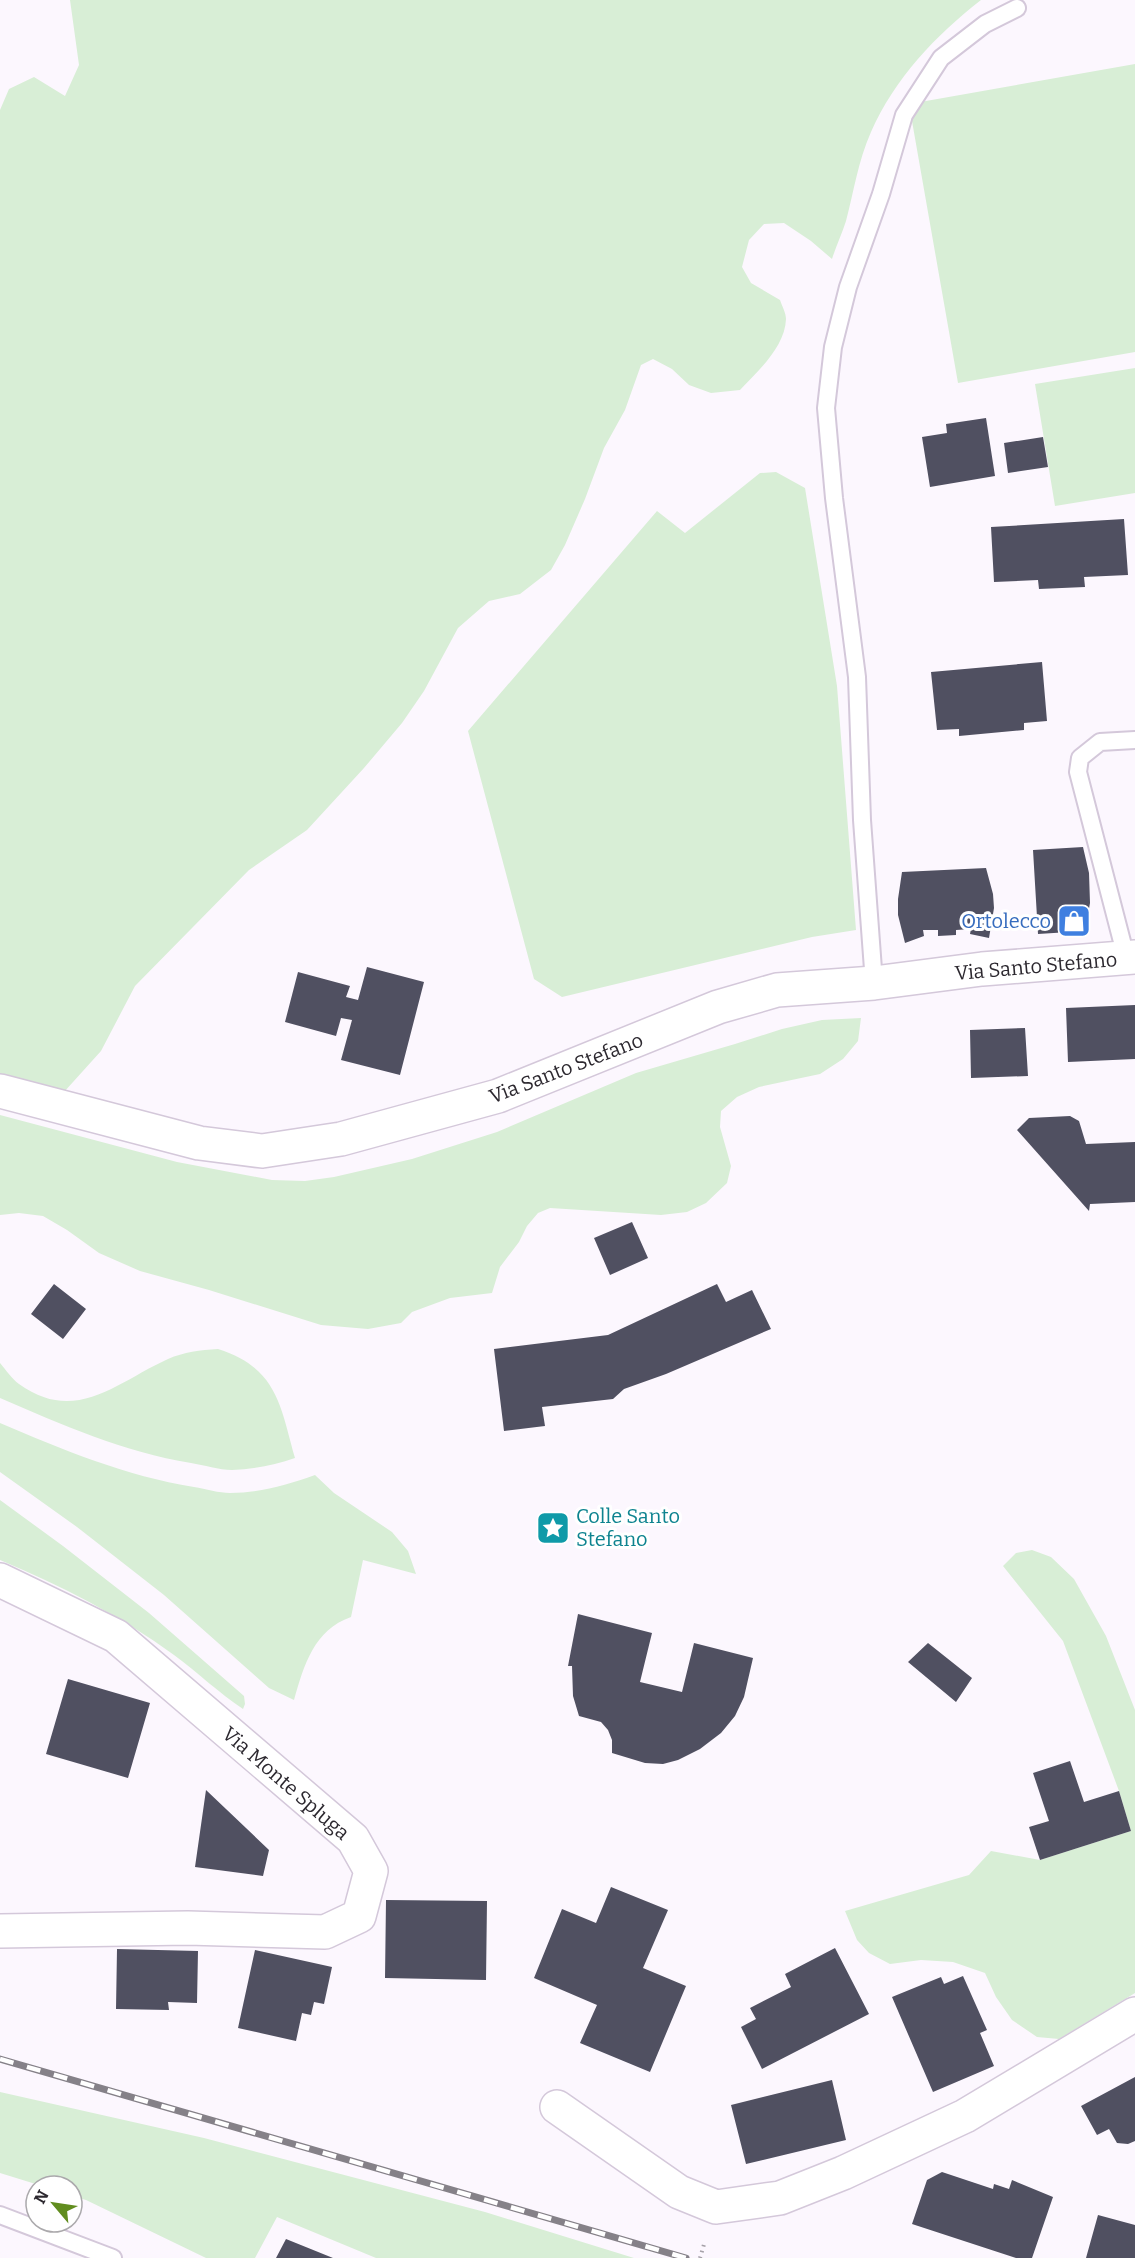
<svg xmlns="http://www.w3.org/2000/svg" width="1135" height="2258" font-family="Bitter,serif">
<rect width="100%" height="100%" fill="#fcf7fe"/>
<path fill="#d8eed6" d="M70,0H981C935,36 895,78 871,132C858,161 854,191 846,221C842,234 836,246 832,259L811,241L784,223L764,224L749,240L742,267L751,283L780,300C782,306 786,313 786,319C785,347 758,371 740,390L711,393L689,385L672,369L653,359L641,365L625,410L604,448L585,499L565,545L551,570L520,594L489,601L458,628L424,691L402,723L364,768L307,830L249,870L135,986L101,1051L64,1092L0,1074V110L9,89L34,77L65,96L79,65Z
M1135,64V352L958,383L909,104Z
M1135,368V493L1055,506L1035,384Z
M776,472L805,488L837,686L856,930L812,937L562,997L534,979L468,731L657,511L685,533L760,473Z
M861,1018L858,1041L843,1059L820,1074L759,1087L737,1097L721,1111L720,1127L731,1166L727,1183L706,1203L687,1212L661,1215L550,1208L538,1213L527,1226L519,1242L500,1267L492,1293L450,1298L412,1312L401,1323L368,1329L321,1325L209,1290L140,1271L99,1253L67,1230L43,1216L19,1213L0,1215V1115L177,1162L272,1180L305,1181L334,1177L412,1159L497,1132L636,1073L735,1044L782,1029L822,1020Z
M218,1349C277,1368 280,1404 295,1458C275,1465 254,1469 232,1470C219,1470 204,1465 191,1463C124,1452 62,1425 0,1398V1363C6,1370 12,1379 19,1384C76,1425 117,1382 168,1359C184,1352 200,1350 218,1349Z
M0,1423C63,1450 126,1476 194,1487C206,1489 219,1493 230,1493C260,1493 287,1485 315,1475L334,1493L392,1532L408,1551L416,1574L363,1560L351,1617C314,1630 304,1665 294,1700L269,1688L164,1595L77,1527L0,1472Z
M0,1500L63,1546L149,1613L244,1696L245,1704L243,1709C219,1693 197,1672 174,1655C121,1616 60,1585 0,1560Z
M1032,1550L1051,1557L1074,1579L1106,1636L1135,1710V1993L1059,2039L1037,2037L1012,2020L996,1997L985,1973L953,1962L921,1960L890,1964L869,1953L857,1940L845,1911L969,1875L991,1851L1040,1860L1131,1831L1119,1791L1063,1641L1003,1566L1016,1553Z
M0,2092L204,2138L485,2212L634,2258H376L277,2217L255,2258H206L86,2200L72,2196V2186H42L0,2173Z"/>
<path fill="#505061" d="M986,418L995,476L930,487L922,437L947,433L946,424Z
M1043,437L1048,467L1008,473L1004,443Z
M1124,519L1128,575L1084,577L1085,587L1039,589L1038,580L994,582L991,527Z
M1042,662L1047,721L1024,723V730L959,736V729L937,730L931,672Z
M1083,847L1089,873L1090,903L1085,931L1038,934L1033,850Z
M986,868L993,894L994,908L989,938L970,934L971,929L956,930V935L938,936V930H923L924,936L905,943L898,915V899L902,872Z
M367,967L424,982L400,1075L341,1060L352,1020L341,1018L336,1036L285,1022L298,972L350,986L346,997L358,1000Z
M1135,1005V1059L1068,1062L1066,1008Z
M1025,1028L1028,1076L971,1078L970,1030Z
M1070,1116L1079,1121L1086,1144L1135,1142V1202L1090,1204L1089,1211L1017,1130L1029,1118Z
M632,1222L648,1258L610,1275L594,1238Z
M54,1284L86,1309L63,1339L31,1314Z
M717,1284L726,1302L752,1290L771,1329L666,1374L624,1389L613,1399L542,1407L545,1426L504,1431L494,1349L608,1335Z
M578,1614L652,1633L640,1682L682,1692L694,1643L753,1658L744,1697L735,1716L721,1733L700,1749L678,1760L663,1764L645,1763L612,1753V1740L608,1730L601,1722L579,1716L573,1696L572,1666H568Z
M928,1643L972,1678L956,1702L908,1662Z
M68,1679L150,1703L128,1778L46,1754Z
M1070,1761L1084,1802L1119,1791L1131,1831L1040,1860L1029,1827L1049,1821L1033,1773Z
M206,1790L269,1850L263,1876L195,1867Z
M611,1887L668,1910L643,1968L686,1986L650,2072L580,2043L597,2005L534,1978L562,1909L596,1923Z
M386,1900L487,1901L486,1980L385,1978Z
M835,1948L869,2014L762,2069L741,2027L756,2019L750,2008L791,1987L785,1974Z
M117,1949L198,1951L197,2003L168,2002L169,2010L116,2009Z
M255,1950L332,1967L324,2004L314,2002L311,2015L302,2013L296,2041L238,2028Z
M963,1976L987,2030L980,2033L994,2066L933,2092L892,1997L941,1977L944,1984Z
M1135,2077V2141L1128,2144L1117,2143L1109,2129L1097,2135L1081,2106Z
M832,2080L846,2140L746,2164L731,2105Z
M942,2172L993,2189L994,2184L1009,2189L1012,2180L1053,2197L1032,2258H1016L912,2224L927,2180Z
M1098,2215L1135,2225V2258H1086Z
M286,2239L333,2258H276Z"/>
<g fill="none" stroke-linecap="round" stroke-linejoin="round">
<defs>
<path id="service" d="M1126,957L1078,772L1080,758L1100,742L1135,740
M874,983L862,820L857,677L834,498L826,408L833,347L848,287L881,194L904,115L941,58L985,24L1017,8
M0,2215L113,2258"/>
<path id="minor" d="M0,1091L199,1143L262,1151L341,1139L498,1096L718,1007L777,990L874,983L982,969L1135,957
M0,1580L116,1636L353,1839L371,1871L359,1916L325,1932L188,1928L0,1931
M557,2107L679,2192L716,2207L780,2198L843,2173L965,2116L1135,2014"/>
</defs>
<use href="#service" stroke="#d4c8da" stroke-width="20"/>
<use href="#minor" stroke="#d4c8da" stroke-width="36"/>
<path stroke="#a5a1a8" stroke-width="4" stroke-dasharray="1.5 4.5" stroke-linecap="butt" d="M700,2258L705,2241"/>
<use href="#service" stroke="#fff" stroke-width="16"/>
<use href="#minor" stroke="#fff" stroke-width="33"/>
<defs>
<path id="rail" d="M0,2059L686,2258"/>
</defs>
<use href="#rail" stroke="#858188" stroke-width="7"/>
<use href="#rail" stroke="#fff" stroke-width="4.5" stroke-dasharray="14" stroke-linecap="butt"/>
</g>
<defs>
<symbol id="shop-square" viewBox="-11 -11 22 22"><rect x="-9" y="-9" width="18" height="18" rx="4" fill="#3f7fe0" stroke="#fff"/><path d="M-5-2.5h2.3a2.7 3.5 0 0 1 5.4 0H5L5.5 6h-11ZM-1.5-2.5h3a1.5 2.3 0 0 0-3 0Z" fill="#fff"/></symbol>
<symbol id="sight-square" viewBox="-11 -11 22 22"><rect x="-9" y="-9" width="18" height="18" rx="4" fill="#0f9aa8" stroke="#fff"/><path d="M0-6L1.8-2.2L6-1.7L2.9 1.2L3.7 5.4L0 3.3L-3.7 5.4L-2.9 1.2L-6-1.7L-1.8-2.2Z" fill="#fff"/></symbol>
</defs>
<g fill-rule="evenodd">
<use href="#shop-square" x="1055" y="902" width="38" height="38"/>
<use href="#sight-square" x="534" y="1509" width="38" height="38"/>
</g>
<g text-anchor="middle" stroke-width="6" stroke-linejoin="round" paint-order="stroke">
<g font-size="20" fill="#366cbe" stroke="#fff" text-anchor="end">
<text x="1051" y="928">Ortolecco</text>
</g>
<g font-size="20" fill="#2c282f" stroke="#fff">
<text transform="translate(1036 966) rotate(-5)" y="7">Via Santo Stefano</text>
<text transform="translate(566 1068) rotate(-21)" y="7">Via Santo Stefano</text>
<text transform="translate(286 1783) rotate(41)" y="7">Via Monte Spluga</text>
</g>
<g font-size="20" fill="#0d838f" stroke="#fff" text-anchor="start">
<text x="576" y="1523">Colle Santo<tspan x="576" dy="23">Stefano</tspan></text>
</g>
</g>
<g transform="translate(54 2204) rotate(299)"><circle r="28" fill="#ffffff" stroke="#aba9ac" stroke-width="1.5"/>
<path d="M0-4.5L10 22L0 15L-10 22Z" fill="#618d1f"/>
<text y="-9" font-size="16" font-weight="bold" text-anchor="middle" fill="#2c282f">N</text>
</g>
</svg>
